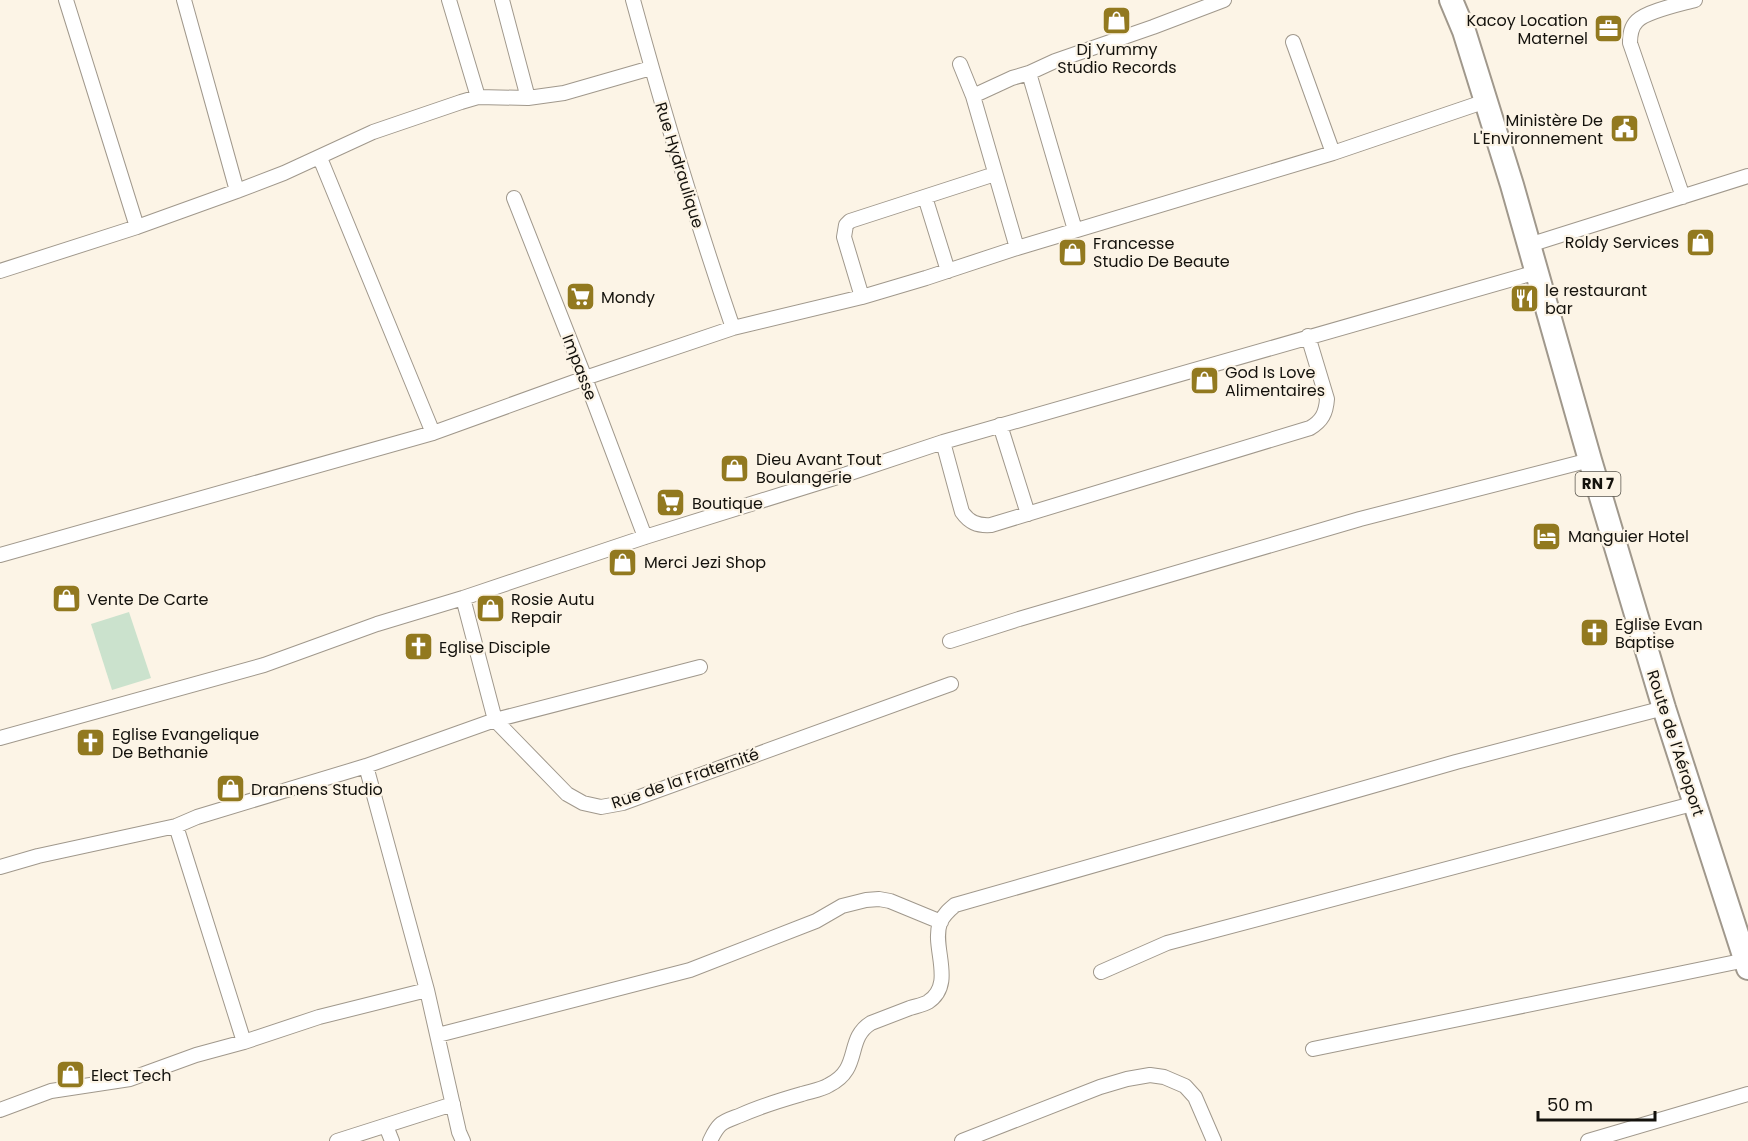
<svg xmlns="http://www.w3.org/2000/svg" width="1748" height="1141" font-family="Poppins,sans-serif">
<rect width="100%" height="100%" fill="#fcf4e6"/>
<path fill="#cbe2cd" d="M129,612L151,678L112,690L91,624Z"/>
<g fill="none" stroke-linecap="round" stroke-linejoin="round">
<defs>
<path id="street" d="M66,0L137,227
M184,0L237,191
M449,0L478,97
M502,0L528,98
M633,0C663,110 696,220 733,328
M1293,42L1333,153
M960,64L973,96
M1029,73L1075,230
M320,158L433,433
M925,197L948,271
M1683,197L1630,43C1630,34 1631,27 1637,21C1647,11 1681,4 1695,0
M514,198L585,378L645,537
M1529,245L1748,176
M1017,248L973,96L1012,78L1029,73L1055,61L1153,27L1224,0
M0,271L137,227L237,191L284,173L373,132L461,102L478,97L528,98L564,93L651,68
M862,297L844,237L846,225L850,221L995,174
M1000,425L1028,514
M943,442L962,512C969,522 977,526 991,525L1310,428C1322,421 1326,413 1327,399L1308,336
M0,555L433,433L585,378L733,328L862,297L926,278L1017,248L1333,153L1486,101
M463,598L495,720L567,794L583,803L601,807L623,803L951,684
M950,641L1019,619L1360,519L1590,460
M0,738L264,665L377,624L463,598L645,537L847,474L943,442L1537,272
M366,766L427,990L459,1132L463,1141
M176,826L244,1042
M0,867L38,856L176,826L197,817L366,766L495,720L700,667
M1101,972L1167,943L1696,803
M438,1035L690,970L816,921L842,906L866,900L879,899L890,901L941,922
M1313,1049L1746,960
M0,1110L51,1091L130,1079L196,1055L244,1042L319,1017L427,990
M386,1126L392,1141
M337,1141L453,1104
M710,1141C713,1135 715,1130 720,1125C725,1120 734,1118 741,1115C761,1106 781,1100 802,1094C811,1091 821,1090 829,1085C862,1069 845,1039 871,1023C884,1018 897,1013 910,1008C916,1006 923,1005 928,1002C956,984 931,947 940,923C943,915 949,910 955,905L1456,762L1664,708
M962,1141L1100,1087L1127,1079L1150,1075L1164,1077L1185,1086L1195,1097L1214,1141
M1588,1141L1748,1094"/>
<path id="primary" d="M1451,0L1464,31L1512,185L1590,460L1664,708L1748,968"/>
</defs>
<use href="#street" stroke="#a0988c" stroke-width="16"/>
<use href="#primary" stroke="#a0988c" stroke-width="26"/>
<use href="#street" stroke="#fff" stroke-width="14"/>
<use href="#primary" stroke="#fff" stroke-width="22"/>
</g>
<defs>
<symbol id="shop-square" viewBox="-11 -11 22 22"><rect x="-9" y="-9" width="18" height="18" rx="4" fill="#92791f" stroke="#fcf4e6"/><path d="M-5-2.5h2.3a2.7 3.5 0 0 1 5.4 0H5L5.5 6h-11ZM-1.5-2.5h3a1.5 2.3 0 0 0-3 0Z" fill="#fff"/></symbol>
<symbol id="office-square" viewBox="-11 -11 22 22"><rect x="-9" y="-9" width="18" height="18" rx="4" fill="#92791f" stroke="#fcf4e6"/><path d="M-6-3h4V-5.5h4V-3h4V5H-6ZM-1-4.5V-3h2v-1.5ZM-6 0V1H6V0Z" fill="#fff"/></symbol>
<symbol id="civic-square" viewBox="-11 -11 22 22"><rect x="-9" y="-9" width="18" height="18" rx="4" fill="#92791f" stroke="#fcf4e6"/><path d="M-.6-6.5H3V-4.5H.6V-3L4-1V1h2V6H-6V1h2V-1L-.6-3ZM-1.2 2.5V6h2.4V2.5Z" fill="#fff"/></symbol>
<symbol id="supermarket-square" viewBox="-11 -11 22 22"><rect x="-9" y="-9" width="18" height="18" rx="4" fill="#92791f" stroke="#fcf4e6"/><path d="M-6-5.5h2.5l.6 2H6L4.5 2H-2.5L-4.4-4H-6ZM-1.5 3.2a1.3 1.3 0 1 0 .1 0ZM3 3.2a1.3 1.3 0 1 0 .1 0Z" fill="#fff"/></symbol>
<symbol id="restaurant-square" viewBox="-11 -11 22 22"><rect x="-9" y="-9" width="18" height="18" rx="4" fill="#92791f" stroke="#fcf4e6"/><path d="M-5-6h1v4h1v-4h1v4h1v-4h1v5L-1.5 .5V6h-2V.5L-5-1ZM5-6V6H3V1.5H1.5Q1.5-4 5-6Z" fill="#fff"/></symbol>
<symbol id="hotel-square" viewBox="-11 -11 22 22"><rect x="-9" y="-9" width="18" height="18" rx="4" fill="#92791f" stroke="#fcf4e6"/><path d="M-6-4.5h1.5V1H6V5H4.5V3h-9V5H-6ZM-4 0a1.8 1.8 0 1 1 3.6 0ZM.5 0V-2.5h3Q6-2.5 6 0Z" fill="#fff"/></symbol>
<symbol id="church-square" viewBox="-11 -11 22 22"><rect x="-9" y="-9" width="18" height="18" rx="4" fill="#92791f" stroke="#fcf4e6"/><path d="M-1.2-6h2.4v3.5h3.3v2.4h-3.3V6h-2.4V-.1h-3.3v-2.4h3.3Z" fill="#fff"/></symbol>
</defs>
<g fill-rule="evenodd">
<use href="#shop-square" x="1100" y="4" width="33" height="33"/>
<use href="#office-square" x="1592" y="12" width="33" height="33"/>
<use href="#civic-square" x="1608" y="112" width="33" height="33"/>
<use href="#shop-square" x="1684" y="226" width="33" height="33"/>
<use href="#shop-square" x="1056" y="236" width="33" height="33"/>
<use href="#supermarket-square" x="564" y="280" width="33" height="33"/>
<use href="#restaurant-square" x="1508" y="282" width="33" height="33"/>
<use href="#shop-square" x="1188" y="364" width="33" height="33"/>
<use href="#shop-square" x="718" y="452" width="33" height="33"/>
<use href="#supermarket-square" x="654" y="486" width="33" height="33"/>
<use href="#hotel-square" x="1530" y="520" width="33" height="33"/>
<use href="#shop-square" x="606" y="546" width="33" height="33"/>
<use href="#shop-square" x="50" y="582" width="33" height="33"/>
<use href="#shop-square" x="474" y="592" width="33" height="33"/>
<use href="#church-square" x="1578" y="616" width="33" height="33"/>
<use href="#church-square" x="402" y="630" width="33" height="33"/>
<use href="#church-square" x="74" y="726" width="33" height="33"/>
<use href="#shop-square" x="214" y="772" width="33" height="33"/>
<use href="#shop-square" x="54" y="1058" width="33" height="33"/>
</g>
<g text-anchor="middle" stroke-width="4.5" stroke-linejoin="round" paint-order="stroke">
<rect fill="#fcf4e6" stroke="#5a564e" stroke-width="1.5" x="1575.5" y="472" width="45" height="24" rx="4.5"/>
<g font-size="15" font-weight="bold" fill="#14120d">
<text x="1598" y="489">RN 7</text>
</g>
<g font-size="16" fill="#14120d" stroke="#fcf4e6" text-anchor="start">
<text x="1588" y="26" text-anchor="end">Kacoy Location<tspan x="1588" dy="18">Maternel</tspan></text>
<text x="1117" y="55" text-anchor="middle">Dj Yummy<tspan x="1117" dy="18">Studio Records</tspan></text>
<text x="1603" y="126" text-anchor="end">Ministère De<tspan x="1603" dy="18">L'Environnement</tspan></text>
<text x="1679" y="248" text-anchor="end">Roldy Services</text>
<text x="1093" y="249">Francesse<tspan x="1093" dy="18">Studio De Beaute</tspan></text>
<text x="1545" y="296">le restaurant<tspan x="1545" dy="18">bar</tspan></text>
<text x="601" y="303">Mondy</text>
<text x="1225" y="378">God Is Love<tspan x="1225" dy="18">Alimentaires</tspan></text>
<text x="756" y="465">Dieu Avant Tout<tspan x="756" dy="18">Boulangerie</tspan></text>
<text x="692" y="509">Boutique</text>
<text x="1568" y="542">Manguier Hotel</text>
<text x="644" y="568">Merci Jezi Shop</text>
<text x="87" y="605">Vente De Carte</text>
<text x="511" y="605">Rosie Autu<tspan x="511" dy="18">Repair</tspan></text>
<text x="1615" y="630">Eglise Evan<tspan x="1615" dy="18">Baptise</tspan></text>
<text x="439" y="653">Eglise Disciple</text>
<text x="112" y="740">Eglise Evangelique<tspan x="112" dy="18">De Bethanie</tspan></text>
<text x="251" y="795">Drannens Studio</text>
<text x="91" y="1081">Elect Tech</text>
</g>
<g font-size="16" fill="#14120d" stroke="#fcf4e6">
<text transform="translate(680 165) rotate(73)" y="6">Rue Hydraulique</text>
<text transform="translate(580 367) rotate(69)" y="6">Impasse</text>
<text transform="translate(1676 743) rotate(72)" y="6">Route de l’Aéroport</text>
<text transform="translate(685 778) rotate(-19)" y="6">Rue de la Fraternité</text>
</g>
</g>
<path d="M1538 1111v9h117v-9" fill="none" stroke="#14120d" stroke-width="3"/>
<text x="1547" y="1111" font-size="18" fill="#14120d" stroke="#fcf4e6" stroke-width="4.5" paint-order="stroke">50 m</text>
</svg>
